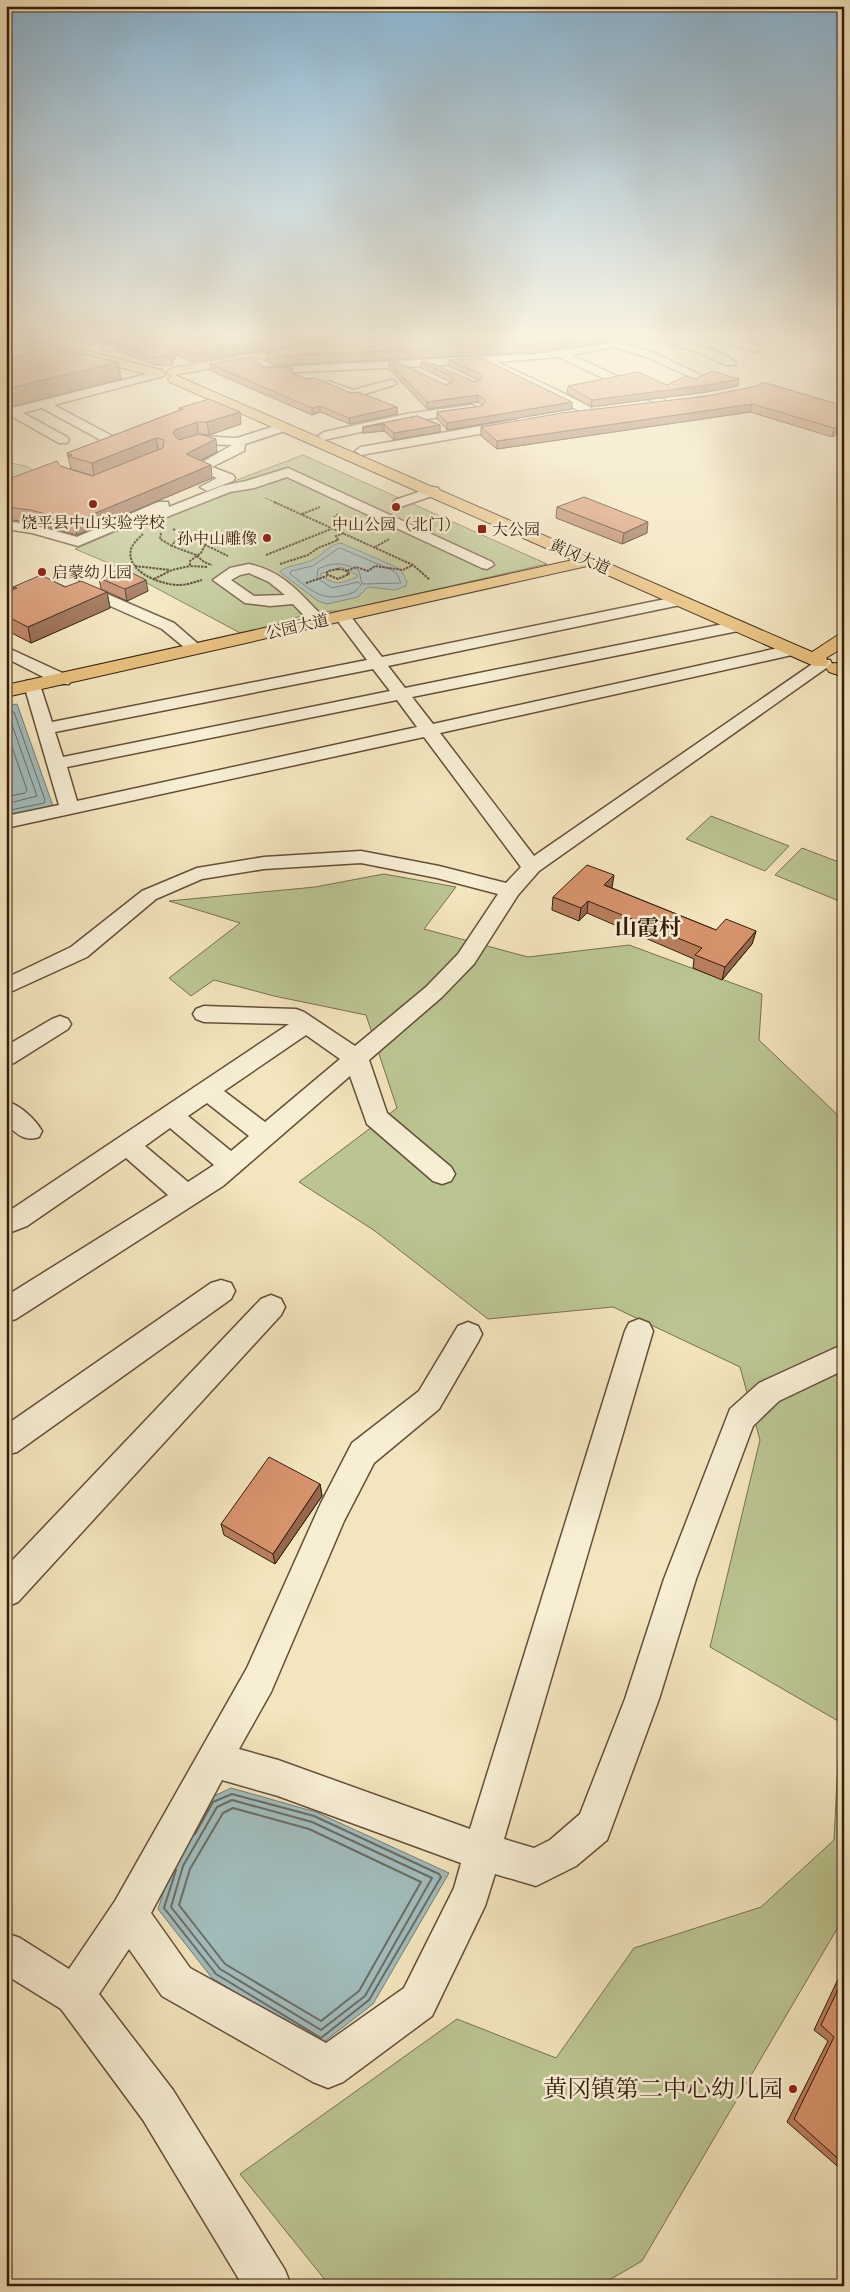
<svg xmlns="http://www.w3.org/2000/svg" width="850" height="2292" font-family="Alegreya,'Noto Serif SC',serif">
<rect width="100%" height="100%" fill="#f3e5bd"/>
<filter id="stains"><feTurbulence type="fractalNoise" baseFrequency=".004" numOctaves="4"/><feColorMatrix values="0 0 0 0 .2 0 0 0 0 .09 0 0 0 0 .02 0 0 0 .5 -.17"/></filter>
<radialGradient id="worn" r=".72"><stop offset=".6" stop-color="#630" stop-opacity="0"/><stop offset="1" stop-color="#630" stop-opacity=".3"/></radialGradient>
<path fill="#bbc591" stroke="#78714e" d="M303,455L547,564L341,611C306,610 275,626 242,634L113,565L75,549L242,478Z
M6,462L26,466L34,471L6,493Z
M711,816L789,846L765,871L686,839Z
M802,848L844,864V903L775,875Z
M384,874L456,887L424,929L528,957L629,945L762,994L759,1040L844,1121V1917L642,2261L599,2286H330L240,2174L457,2019L556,2058L634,1948L761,1907L834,1840L840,1722L710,1647L760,1440L740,1367L613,1307L488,1319L375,1231L299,1182L397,1108L366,1015L274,996L214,980L191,996L169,978L240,923L169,901L315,887Z"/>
<path fill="#a1bcbc" stroke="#757c75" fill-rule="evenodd" d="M341,543L394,566L401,570L407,582L406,586L395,590L368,587L358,597L327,604L318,601L281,573L280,571C289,565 300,565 310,561C321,557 329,544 341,543ZM341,567L357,575V577C340,584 334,586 320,574Z
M17,704L53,806L6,816V706Z
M231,1788L316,1812L449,1873L373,2004L321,2044L212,1978L158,1909L173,1862L210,1798Z"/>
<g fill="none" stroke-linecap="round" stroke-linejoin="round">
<path stroke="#6a6c64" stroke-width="1" d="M340,548L392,570L397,574L401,583L362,584L359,571C344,562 333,562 318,569L317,578L332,588L358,582L361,585C356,592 353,593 345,595C320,602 309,588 290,574L291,571L312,566Z
M6,711L14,712L45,800L44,803L6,811
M6,717L10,719L37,796L6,804
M6,730L27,790L25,793L6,797"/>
<path stroke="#6a6c64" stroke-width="2" d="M232,1800L312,1822L432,1878L365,1996L321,2030L220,1969L171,1907L183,1866L217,1807Z
M233,1808L309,1829L421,1882L359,1991L321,2021L225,1964L179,1905L190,1869L223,1813Z
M176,1870L164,1908L216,1974L321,2038L369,2000L441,1877L439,1874L314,1816L232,1794L213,1802L195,1834"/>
<path stroke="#cdbd99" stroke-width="16" stroke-dasharray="16 8" stroke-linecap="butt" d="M383,509L400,503"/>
<defs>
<path id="minor" d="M136,337H153L152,339L108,351L102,348L104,346Z
M626,337H643L642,339L626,344L654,353L705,377L699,380L695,379L646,357L615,347L572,355L662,397L664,400L662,403L658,404L558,357L497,362L555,389L590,407L592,410L590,413L586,414L487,366L486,363L279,373L264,371L246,357L252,354C263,357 268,366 279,367L536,354L599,345Z
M654,337C673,337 723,349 736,363L734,365H726L700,353L655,339Z
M714,337H730L761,347L763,349L757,352L715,339Z
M159,371L165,374L163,376L54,405L114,437L116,440L114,443H106L42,408L23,413L67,437L69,440L67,443H59L11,416L6,418L8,409Z
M390,380L394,381L396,383L394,385L352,398L322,384L328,381L353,390Z
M471,405L475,406L477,409L475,412L406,422L324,440L318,436L324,432L406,414Z
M515,420L521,424L519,427L361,455L355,451L361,447Z
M284,423L290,427L288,430L245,444L244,451L212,467L233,475L235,478L233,481L207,491L200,487L217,478L196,470L194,467L232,445L201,444L184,450L178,446L180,443L199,436L237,438Z
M288,468L492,562L494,565L487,569L482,568L287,477L254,488L230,492L154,522L149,523L142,519L78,546L32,533L6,529V521L33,525L77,537L158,502H168L169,507L222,486L246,481Z
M433,487L438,488L440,491L438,494L400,507L393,503L395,500Z
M249,564C284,572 300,593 324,618L326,621L324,624H312L293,604L270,606L245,603L213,580L230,568ZM249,573L269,582L285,595L254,596L231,580L240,575Z
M61,574L174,623L204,649L202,652H190L162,629L56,582L53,579L56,576Z
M680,596L685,598L688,601L685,604L388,666L405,688L738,621L744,623L746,626L744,629L738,631L412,697L433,724L792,645L798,647L800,650L798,653L792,655L440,733L534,856L818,660H830L832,664L539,871L518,895L474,964L442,997L369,1060L387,1113L451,1167L455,1174L451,1181L442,1184L433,1181L367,1124L350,1076L223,1186L16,1319L6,1322V1296L168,1195L126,1158L27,1226L6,1234V1213L289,1024L204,1022L196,1019L193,1014L196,1009L204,1006L296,1009L304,1012L355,1046L426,987L458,954L498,894L437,878L361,863L264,869L202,879L156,899L87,957L6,994V978L71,947L142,891L197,868L264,857L361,851L439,866L506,883L521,867L424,737L6,828V816L59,805L24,685L26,681H38L40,685L52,722L367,660L334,616L336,613H348L382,657ZM373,669L390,691L63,757L55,732ZM397,700L417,727L77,801L67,767ZM306,1035L340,1059L265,1122L224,1091ZM207,1103L249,1136L231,1151L188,1116ZM170,1128L214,1165L188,1182L145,1146Z
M6,647L69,676L71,680L69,684H57L6,658Z
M60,1016L68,1019L71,1024L68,1029L14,1063L6,1065V1046L52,1019Z
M6,1101C20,1105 35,1119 42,1131L39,1137C24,1142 17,1134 6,1124Z
M221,1280L231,1283L235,1291L231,1299L17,1452L6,1455V1425L211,1283Z
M271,1295L281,1299L285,1307L281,1315L18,1602L6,1607V1567L261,1299Z
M639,1319L649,1323L653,1331L504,1839L534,1848L550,1840L580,1814L625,1699L664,1579L730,1409L759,1383L844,1344V1370L779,1401L753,1426L696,1579L659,1699L607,1840L576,1866L536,1886L495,1874L485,1906L432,2016L343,2082L328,2088L313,2082L162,1996L129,1949L99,1994L173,2090L285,2270L291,2286H243L143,2120L61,2009L6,1975V1933L20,1938L69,1969L115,1901L247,1668L321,1503L352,1443L419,1391L458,1326L468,1322L478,1326L482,1334L478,1342L439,1409L374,1463L344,1521L271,1692L239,1749L278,1760L470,1829L625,1331L629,1323ZM222,1780L278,1796L461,1863L454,1888L404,1988L326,2043L190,1968L151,1913Z"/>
<path id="major" d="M6,337L88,351L162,370L164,373L158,377L87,359L6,343Z
M349,337H375L369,341L175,375L812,652L838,635L844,634V647L826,658L829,662L826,666H814L587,566L6,697V685L573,560L170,382L168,379L172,376L166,372L172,368Z
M835,663L844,665V677L829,672L826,668L829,664Z"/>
</defs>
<use href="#minor" stroke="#644f38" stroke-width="3"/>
<use href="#major" stroke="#341d0b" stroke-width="2"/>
<path stroke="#341d0b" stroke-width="1" stroke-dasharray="2 1" stroke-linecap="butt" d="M265,498L277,503"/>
<path stroke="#341d0b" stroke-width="2" stroke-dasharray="2.5 1" stroke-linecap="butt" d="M274,502L413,565L429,579
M302,514L320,507
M338,514L333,519C344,527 355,532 368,528
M333,517L357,527V530
M173,529L228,556
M161,533L160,539L172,546
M180,533L172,546L196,555L204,562L212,565
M143,534C139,538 133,543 131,549C125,572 162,585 179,585C187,585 195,582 202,580
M205,545L201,553L190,561V566L208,567
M375,547L389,539
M266,555L341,525
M280,564L308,555L318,548L338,540L336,536L344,533
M135,566L170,570
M338,569L345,570L349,574L338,579L326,574L328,571Z
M347,571L356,567L368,571L375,566L403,570L413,565
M154,579L172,570L190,566
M306,583L327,576"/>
<use href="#minor" fill="#f7eed4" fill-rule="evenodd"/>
<use href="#major" fill="#eac27e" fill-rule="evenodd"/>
</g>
<path fill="#b87e5d" stroke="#341d0b" d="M85,337H129L103,344Z
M134,337H339L193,362L176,355L172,365H154L117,350L116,342Z
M354,337H625L599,343L536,352L279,365L268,361L267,352Z
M449,360L572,409L447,430L437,419V412L483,406L478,402L427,409L389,369V363L446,385L451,382L421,368V362L475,382L478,380L449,366Z
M210,364L292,368V373L306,379L397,407V414L350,424L320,412L312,415L211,371Z
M695,379L738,386L706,392L591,407L567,393L568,386L667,385Z
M707,396L844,406L832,437L750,412L497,449L481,436V427Z
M179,408L241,424L209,435L201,434L217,452L200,461L212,478L77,535L33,523L6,519V480L60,466L93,476L71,469L67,453L180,410Z
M417,416L440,425V432L394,440L384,431L363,433V427Z
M557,507L647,533L622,544L556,518Z
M99,578L148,591L127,601L101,589Z
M13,587L107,592L110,608L31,643L6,630V593L14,590Z
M612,888L716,930L756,931L752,944L722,980L693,968L694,959L587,913L579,921L552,910L553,897Z
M320,1484L322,1496L275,1564L224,1535L221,1524Z
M844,1974V2172L787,2122L828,2041L814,2030L839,1977Z"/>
<path fill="#96674c" stroke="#341d0b" d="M102,337H129L103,344Z
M289,337H339L193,362L192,354Z
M583,337H625L599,343L536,352V344Z
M175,347L176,355L172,365L171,356Z
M118,362L121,379L6,408V389Z
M739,379L738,386L706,392L591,407L592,400Z
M478,395V402L427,409V402Z
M572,402V409L447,430V423Z
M752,404L750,412L497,449V441Z
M320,406V412L312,415V408Z
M397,407V414L350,424L349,418Z
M240,412L241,424L209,435L207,422Z
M197,422L198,434L176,442L173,434L175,430Z
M384,424V431L363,433V427Z
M844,424V431L832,437L834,428Z
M440,425V432L394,440V433Z
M156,438L158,450L94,476L92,463Z
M216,439L217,452L188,467L186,454Z
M211,465L212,478L77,535L74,522Z
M648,522L647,533L622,544L624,533Z
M146,580L148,591L127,601L125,589Z
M107,592L110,608L31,643L28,627Z
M614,875L612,888L604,885Z
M588,901L587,913L579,921L581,908Z
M756,931L752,944L722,980L725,967Z
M320,1484L322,1496L275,1564L273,1554Z"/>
<path fill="#d6936c" stroke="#341d0b" d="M134,337H289L192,354L175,347L171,356L152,357L116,342Z
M354,337H583L536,344L278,356L267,352Z
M52,347L118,362L6,389V358Z
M251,357L263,367L292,368L291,372L306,379L315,378L351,393L358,392L397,407L349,418L320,406L312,408L210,364Z
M481,358L572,402L447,423L437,412L482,406L486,401L478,395L427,402L389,363L397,362L446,385L454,381L452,376L421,362L426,361L475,382L482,379L480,374L449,360Z
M712,371L739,379L707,385L592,400L568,386L638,372L667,385L686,376L695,379Z
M763,382L844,406V424L834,428L752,404L497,441L481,427L562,413L707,396L757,386Z
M209,399L240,412L207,422H197L175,430L173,434L179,440L199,434L216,439L186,454L211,465L74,522L31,510L6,507V480L57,461L60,466L92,476L163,448L164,440L156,438L92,463L68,456L72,455L67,453L183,409L179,408Z
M417,416L440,425L394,433L384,424L363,427Z
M584,497L648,522L624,533L557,507Z
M122,568L146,580L125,589L99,578Z
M41,575L65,587L81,581L107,592L28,627L6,616V593L17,588L13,587Z
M587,865L614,875L604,885L716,930L726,919L756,931L725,967L695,955L702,948L588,901L581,908L553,897Z
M269,1457L320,1484L273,1554L221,1524Z
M844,1977V2164L794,2119L834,2037L821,2025Z"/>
<linearGradient id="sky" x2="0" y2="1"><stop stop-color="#8bb7d6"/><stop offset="0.51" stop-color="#faf3e1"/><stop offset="1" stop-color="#faf3e1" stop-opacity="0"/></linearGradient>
<rect width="850" height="658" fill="url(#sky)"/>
<g fill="#8f2418" stroke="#f7eed4" stroke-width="2">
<circle cx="93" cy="504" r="5"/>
<circle cx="396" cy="507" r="5"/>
<rect x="477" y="524" width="10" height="10" rx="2.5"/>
<circle cx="267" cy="538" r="5"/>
<circle cx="42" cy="572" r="5"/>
<circle cx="793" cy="2089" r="5"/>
</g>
<g text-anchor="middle" stroke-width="5" stroke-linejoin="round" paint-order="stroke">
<g font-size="16" fill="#341d0b" stroke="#f7eed4">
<text x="93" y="528">饶平县中山实验学校</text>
<text x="396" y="530">中山公园（北门）</text>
<text x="492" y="535" text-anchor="start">大公园</text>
<text x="257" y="544" text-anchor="end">孙中山雕像</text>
<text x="52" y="578" text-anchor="start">启蒙幼儿园</text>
</g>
<g font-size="16" fill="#341d0b" stroke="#f7eed4">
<text transform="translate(580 556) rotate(24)" y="6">黄冈大道</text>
<text transform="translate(297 626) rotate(-13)" y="6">公园大道</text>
</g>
<g font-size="22" font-weight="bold" fill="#341d0b" stroke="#f7eed4">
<text x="648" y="935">山霞村</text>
</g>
<g font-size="24" fill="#341d0b" stroke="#f7eed4" text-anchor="end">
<text x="783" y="2097">黄冈镇第二中心幼儿园</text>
</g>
</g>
<rect width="850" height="2292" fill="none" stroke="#f3e5bd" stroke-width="25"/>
<rect x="8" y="8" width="835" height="2277" fill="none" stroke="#341d0b" stroke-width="2.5"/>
<rect x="12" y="12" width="825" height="2267" fill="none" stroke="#341d0b"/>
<rect width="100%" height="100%" filter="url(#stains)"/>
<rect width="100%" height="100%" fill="url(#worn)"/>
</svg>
